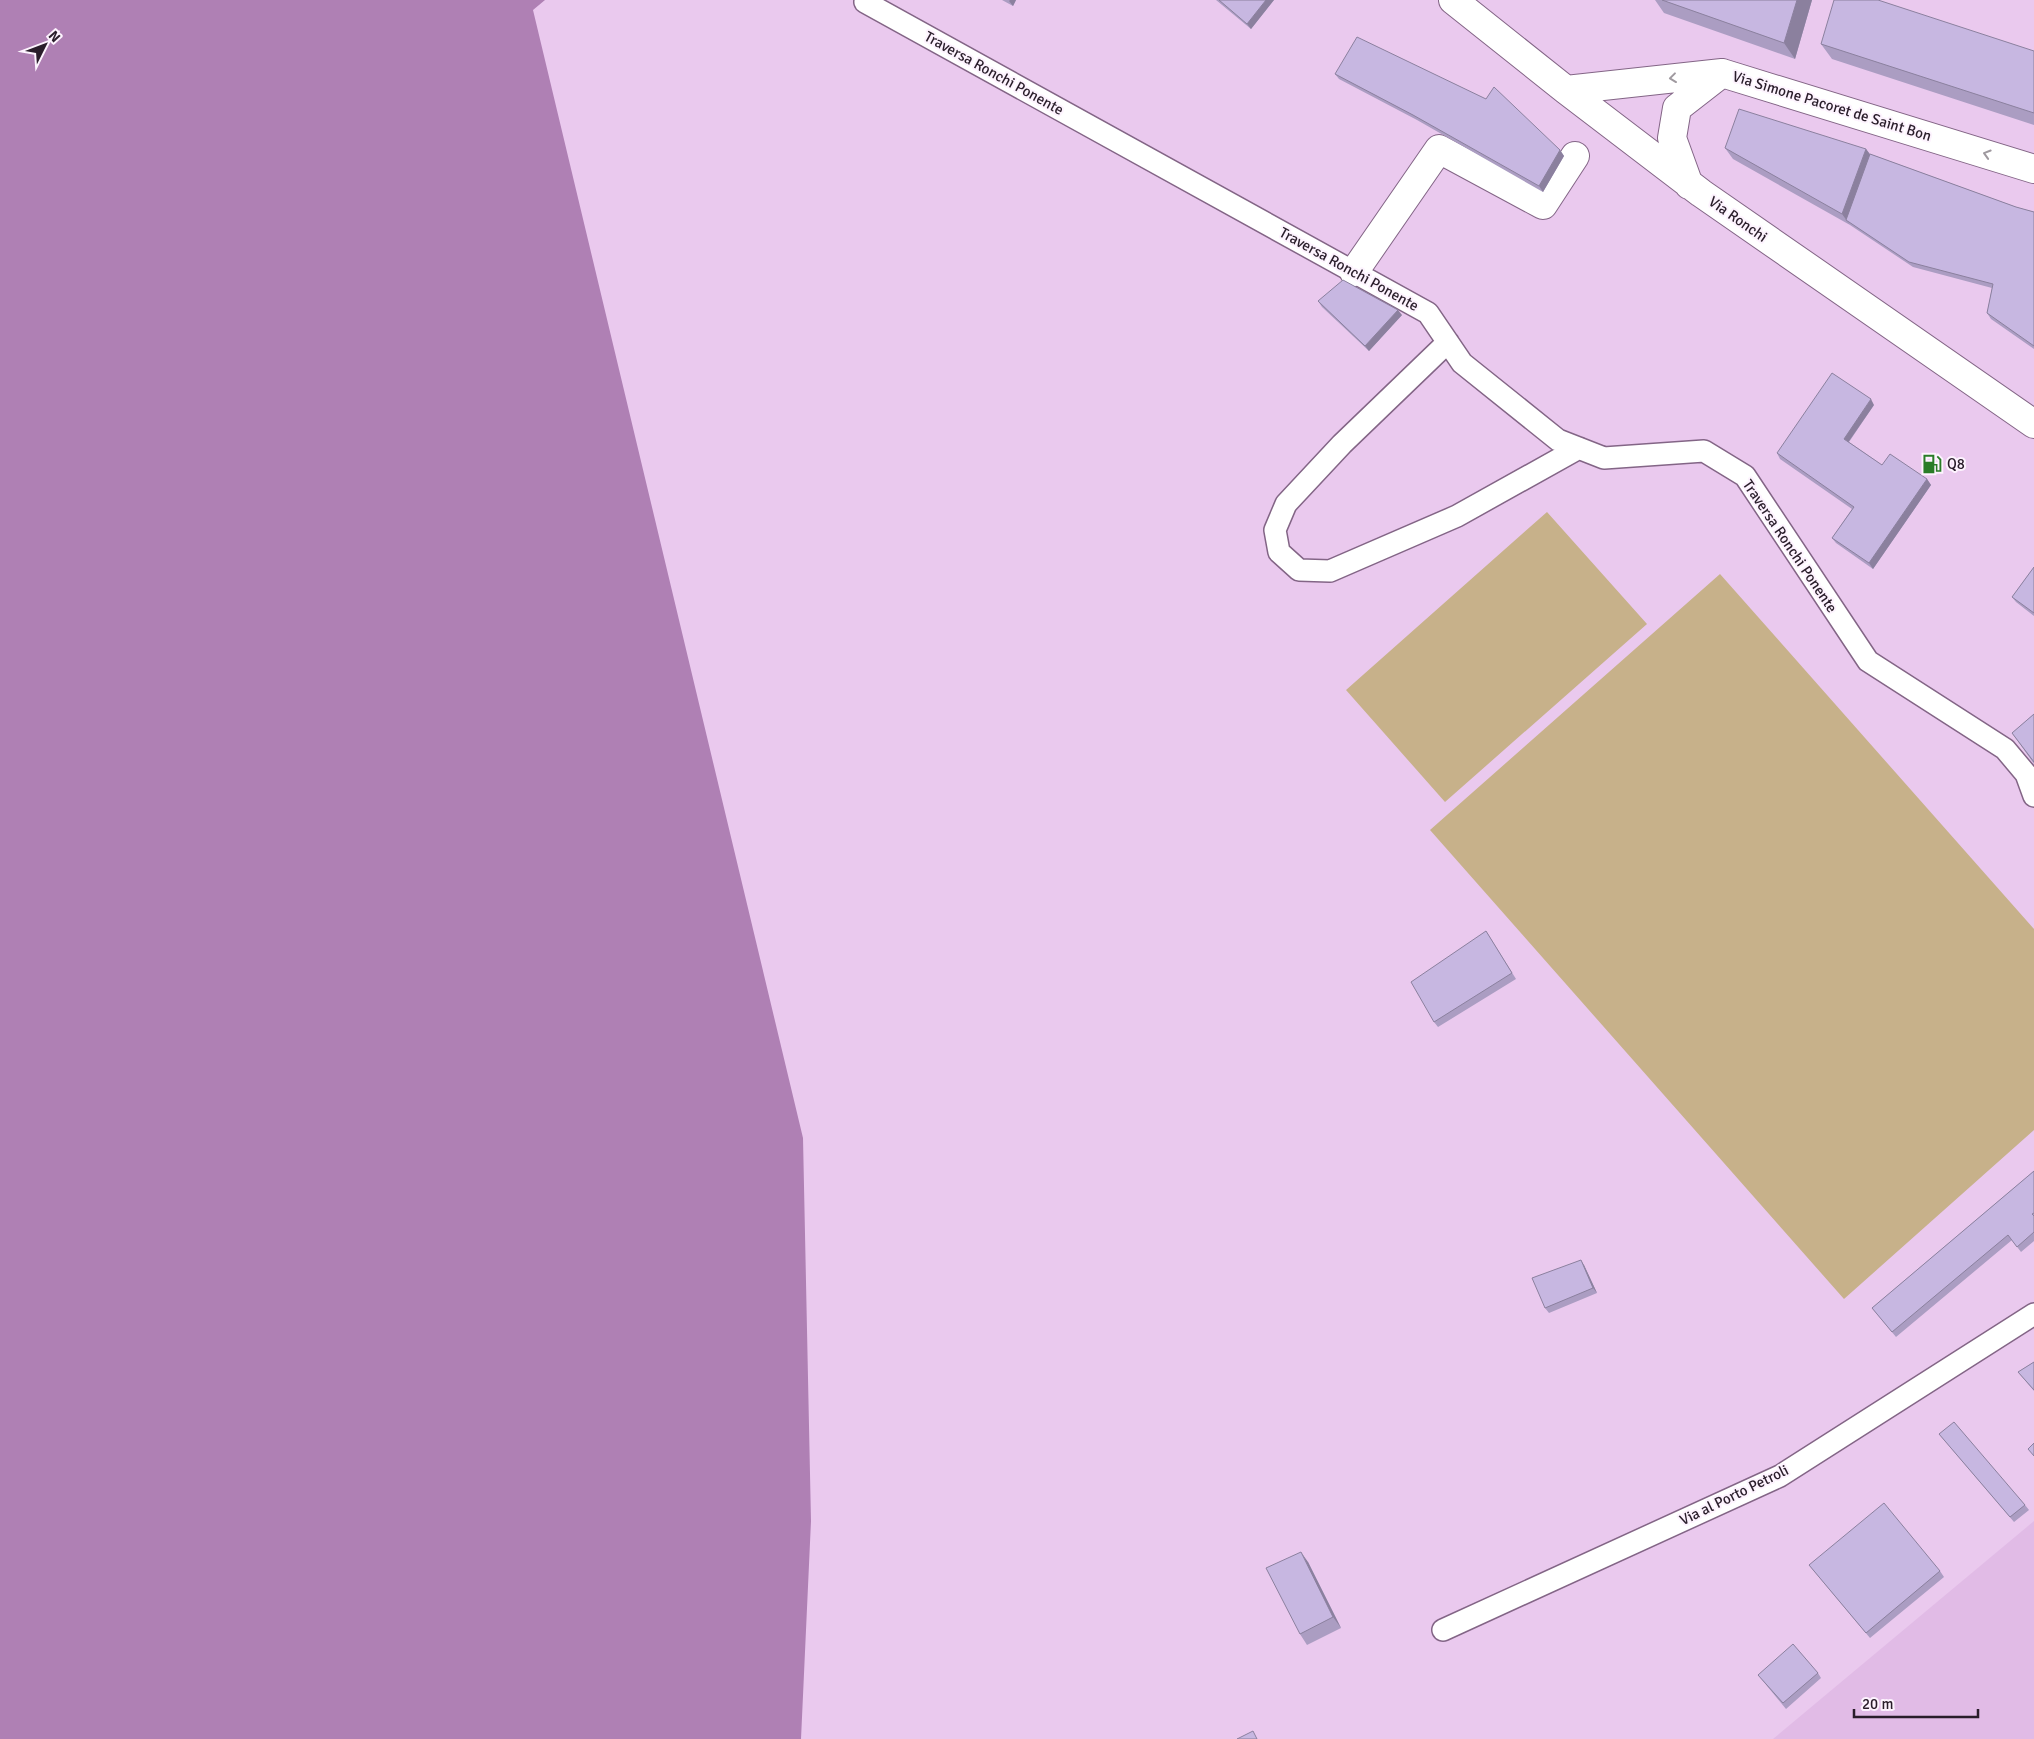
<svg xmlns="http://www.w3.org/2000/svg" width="2034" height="1739" font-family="Signika,sans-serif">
<rect width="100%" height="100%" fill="#eac9ee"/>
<path fill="#e1bbe6" d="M2034,1521V1739H1773Z"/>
<path fill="#c7b18a" d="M1547,512L1647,624L1445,802L1346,690Z
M1720,574L2034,929V1130L1844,1299L1430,830Z"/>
<path fill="#af80b4" d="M0,0H545L533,10L803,1138L811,1521L801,1739H0Z"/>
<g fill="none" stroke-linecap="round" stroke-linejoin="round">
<defs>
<path id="service" d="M865,2L1428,313L1462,363L1558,440L1604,458L1704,451L1745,476L1868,661L2005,749L2026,774L2034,796
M1448,342L1342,444L1286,504L1275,530L1279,552L1299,570L1330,571L1457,516L1579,448
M1443,1630L1780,1476L2034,1314"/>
<path id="pedestrian" d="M1354,272L1439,149L1543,205L1575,156"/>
<path id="primary" d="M1453,0L1566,90L1701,193L2034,424
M1566,90L1722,73L2034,169
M1689,185L1672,138L1677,108L1722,73"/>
</defs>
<use href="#service" stroke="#836586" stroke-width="24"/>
<use href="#pedestrian" stroke="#836586" stroke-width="30"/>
<use href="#primary" stroke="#836586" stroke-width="30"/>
<use href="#service" stroke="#fff" stroke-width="21"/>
<use href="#pedestrian" stroke="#fff" stroke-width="28"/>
<use href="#primary" stroke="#fff" stroke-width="28"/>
</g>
<path fill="#ab9dc2" d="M1002,0H1016L1013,6Z
M1216,0H1274L1251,29Z
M1655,0H1812L1795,59L1664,13Z
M1821,44L2034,51V125L1832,59Z
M1335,74L1560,150L1564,156L1543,192L1417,120L1339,79Z
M1725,148L1866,149L1870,154L2016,207L2034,212V349L1991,319L1987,313L1992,288L1913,267L1850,225L1733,159Z
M1318,301L1402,315L1369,351L1322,307Z
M1874,405L1849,442L1882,465L1927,479L1931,485L1873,569L1836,543L1832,538L1852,509L1780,459L1777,453Z
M2034,567V616L2016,602L2012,597Z
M2034,714V764L2012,733Z
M1486,931L1516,979L1438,1027L1434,1022Z
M2034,1171V1241L2021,1252L2012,1240L1896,1337L1872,1308Z
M1584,1265L1597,1293L1549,1313L1545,1308Z
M2034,1362V1391L2018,1372Z
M1939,1434L2025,1505L2029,1510L2014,1522Z
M1308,1562L1341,1628L1307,1645L1300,1634Z
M1809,1565L1940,1571L1944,1577L1870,1638Z
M1818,1673L1821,1678L1786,1709L1758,1675Z"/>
<path fill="#8b809e" d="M1010,0H1016L1013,6L1009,1Z
M1266,0H1274L1251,29L1247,24Z
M1797,0H1812L1795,59L1784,43Z
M1866,149L1874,160L1846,220L1850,225L1842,214Z
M1560,150L1564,156L1543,192L1539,186Z
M1398,310L1402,315L1369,351L1365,346Z
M1871,399L1874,405L1847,444L1844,439Z
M1927,479L1931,485L1873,569L1869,563Z
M1581,1260L1584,1265L1597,1293L1593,1288Z
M1301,1552L1308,1562L1341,1628L1333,1617Z"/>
<path fill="#c7b7e1" stroke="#8b809e" d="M1219,0H1266L1247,24Z
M1662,0H1797L1784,43Z
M1834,0H1878L2034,51V113L1821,44Z
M1357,37L1486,99L1494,87L1560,150L1539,186L1413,115L1335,74Z
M1739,109L1866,149L1842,214L1725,148Z
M1870,154L2016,207L2034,212V346L1987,313L1993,284L1909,262L1846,220Z
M1343,280L1398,310L1365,346L1318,301Z
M1832,373L1871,399L1844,439L1882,465L1890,454L1927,479L1869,563L1832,538L1854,507L1777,453Z
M2034,567V613L2012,597Z
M2034,714V762L2012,733Z
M1486,931L1512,973L1434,1022L1411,982Z
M2034,1171V1213L2032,1214L2034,1216V1232L2017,1247L2008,1235L1892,1332L1872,1308Z
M1581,1260L1593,1288L1545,1308L1532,1278Z
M2034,1362V1390L2018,1372Z
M1954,1422L2025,1505L2010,1517L1939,1434Z
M2034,1443V1456L2028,1449Z
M1884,1503L1940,1571L1866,1633L1809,1565Z
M1301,1552L1333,1617L1300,1634L1266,1568Z
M1793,1644L1818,1673L1783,1703L1758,1675Z
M1253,1731L1257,1739H1237Z"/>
<defs><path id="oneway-chevron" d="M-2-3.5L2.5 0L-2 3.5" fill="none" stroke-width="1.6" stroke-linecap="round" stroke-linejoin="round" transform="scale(1.25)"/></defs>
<g stroke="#9f999f">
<use href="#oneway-chevron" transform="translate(1673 78) rotate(173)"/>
<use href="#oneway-chevron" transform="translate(1987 154) rotate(-163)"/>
</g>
<defs>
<symbol id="fuel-bare" viewBox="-9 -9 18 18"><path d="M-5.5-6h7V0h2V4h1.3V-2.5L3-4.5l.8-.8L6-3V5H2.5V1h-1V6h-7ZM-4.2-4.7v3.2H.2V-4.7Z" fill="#297c27" stroke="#fdf3fe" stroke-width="2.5" paint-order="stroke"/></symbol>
</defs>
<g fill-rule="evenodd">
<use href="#fuel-bare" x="1918" y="450" width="28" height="28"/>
</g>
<g text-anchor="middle" stroke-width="4" stroke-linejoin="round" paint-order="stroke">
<g font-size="15" fill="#291d2a" stroke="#fdf3fe">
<text transform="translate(994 73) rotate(29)" y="5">Traversa Ronchi Ponente</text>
<text transform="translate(1832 106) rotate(17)" y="5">Via Simone Pacoret de Saint Bon</text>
<text transform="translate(1738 219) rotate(35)" y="5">Via Ronchi</text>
<text transform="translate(1349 269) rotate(29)" y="5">Traversa Ronchi Ponente</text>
<text transform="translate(1790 546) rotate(56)" y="5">Traversa Ronchi Ponente</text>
<text transform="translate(1734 1495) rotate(-26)" y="5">Via al Porto Petroli</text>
</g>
<g font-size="15" fill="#291d2a" stroke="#fdf3fe" text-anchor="start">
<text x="1947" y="469">Q8</text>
</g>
</g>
<g transform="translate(45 45) rotate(48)" stroke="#fdf3fe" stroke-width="4" paint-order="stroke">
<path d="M0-4L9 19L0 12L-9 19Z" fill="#291d2a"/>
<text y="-8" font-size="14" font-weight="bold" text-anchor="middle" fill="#291d2a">N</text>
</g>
<path d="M1854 1709v8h124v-8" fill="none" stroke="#291d2a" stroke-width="2.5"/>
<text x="1862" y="1709" font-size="15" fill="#291d2a" stroke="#fdf3fe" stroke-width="4" paint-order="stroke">20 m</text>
</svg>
